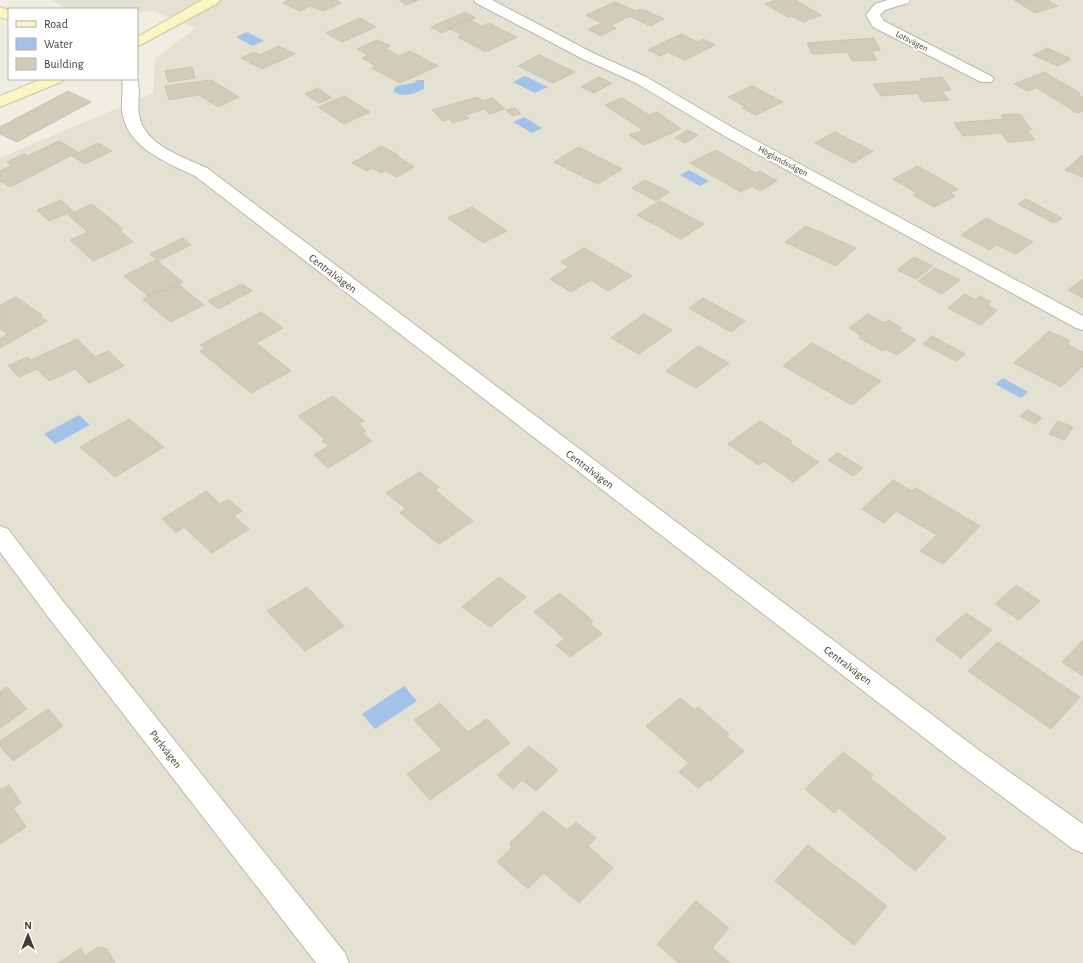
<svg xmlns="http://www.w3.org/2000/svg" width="1083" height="963" font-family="'Alegreya Sans',sans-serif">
<rect width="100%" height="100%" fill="#f0eee3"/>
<path fill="#e3e1d2" d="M51,0H1083V963H0V158L153,93L155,58L196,28L153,11L137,12V9H66Z"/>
<path fill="#a3c2e9" d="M247,32L264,41L253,46L236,37Z
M525,76L548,87L535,93L513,82Z
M418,80H424V89C415,93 402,99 393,91L396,86L413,83Z
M524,117L542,128L532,133L513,122Z
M689,170L709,181L700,186L680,175Z
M1003,378L1028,392L1021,398L995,384Z
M79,415L90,425L55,444L44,434Z
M404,686L417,701L375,729L362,714Z"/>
<path fill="#d1cbba" stroke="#cbc4ae" d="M289,0H335L341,3L323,11L310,6L300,11L283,3Z
M399,0H419L406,5Z
M776,0H795L821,15L803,22L791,16L788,17L765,4Z
M1014,0H1047L1058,6L1035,13Z
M615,2L636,11L642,9L664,19L650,26L630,16L610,26L616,28L601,36L588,29L602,23L586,15Z
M465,12L476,18L470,20L468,19L442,33L431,27Z
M360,18L376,27L342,42L326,33Z
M468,19L482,26L489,23L517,37L486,52L458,37L462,35L448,28Z
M681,34L698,42L703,39L715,45L685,60L668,52L660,56L648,50Z
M874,38L880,50L872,51L877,60L852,61L847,52L812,54L807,43Z
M377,40L390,46L385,48L399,56L410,51L438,66L400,83L372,68L376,66L362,58L368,55L357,49Z
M279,46L295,54L262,69L241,58L254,52L259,55Z
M1047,48L1071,59L1058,66L1033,55Z
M539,55L575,72L553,83L518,66Z
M192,67L195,78L168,82L165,71Z
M1044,72L1080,93L1077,94L1083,97V111L1077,113L1037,88L1027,91L1014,84Z
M599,77L612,83L594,93L581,87Z
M942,77L951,90L942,91L949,100L923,102L917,93L881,96L873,84L922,81L920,79Z
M211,80L239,97L218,107L199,95L169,100L165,86Z
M752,86L783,102L756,115L742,108L746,107L728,97Z
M318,88L332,98L319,103L305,94Z
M68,91L91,102L17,142L0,134V127Z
M344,96L370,112L344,124L318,107Z
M478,97L482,101L492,98L505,109L489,114L484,109L466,115L469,118L453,123L450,119L443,121L432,110Z
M622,98L649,115L657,112L681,129L644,145L629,135L643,130L605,105Z
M515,108L521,114L512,116L506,110Z
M1020,114L1032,130H1027L1035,140L1008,142L1001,133L963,136L954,123L1004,119L1001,115Z
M687,130L698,135L685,143L675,138Z
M835,132L873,151L853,163L815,143Z
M59,141L78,152L10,187L0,181V171L12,165L7,162L24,154L28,156Z
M98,143L112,151L85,164L72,156Z
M382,146L398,155L397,156L414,167L397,177L386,171L381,173L372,168L367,171L352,163Z
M578,147L622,169L598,184L554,162Z
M716,150L756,173L760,171L777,181L760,191L752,186L741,192L690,163Z
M1083,155V177L1065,170Z
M918,166L958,189L950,193L955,196L934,207L913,195L917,193L893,179Z
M645,180L670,192L656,201L632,188Z
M1026,199L1062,218L1054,223L1018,204Z
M61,200L73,211L49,221L37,210Z
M660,201L704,224L681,239L637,215Z
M92,204L123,229L120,231L133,242L93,261L70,240L88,232L68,215Z
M472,207L507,231L483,243L448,218Z
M986,218L1033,242L1016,254L997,245L990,250L961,235Z
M806,226L856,248L836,266L785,242Z
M183,238L191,245L158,261L150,254Z
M584,248L632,276L608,291L591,280L571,292L550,279L569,267L561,262Z
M914,257L933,266L916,279L897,270Z
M156,260L183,282L165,291H159L148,296L124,276Z
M935,268L960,280L942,294L918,281Z
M1083,279V298L1068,290Z
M178,284L204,305L170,322L143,299L159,291H165Z
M242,284L252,291L218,309L208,301Z
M965,294L976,300L980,296L991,302L987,305L997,310L981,325L948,308Z
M16,297L42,315L40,317L47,321L0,348V339L8,334L0,329V305Z
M703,298L745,321L731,332L689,308Z
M261,312L283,328L256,343L291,371L251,393L200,351L205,348L200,345Z
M644,314L672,330L639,354L611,338Z
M868,314L884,323L888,320L902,328L898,330L916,340L897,355L886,349L883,351L859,338L862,336L849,328Z
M1049,331L1070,341L1067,344L1083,352V366L1061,387L1014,363Z
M932,336L965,354L956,361L923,344Z
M77,339L95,357L108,351L124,366L89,383L75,369L49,381L37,369L19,377L8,366L27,357L31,360Z
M812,343L881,381L852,405L783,366Z
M698,346L729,363L696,388L666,371Z
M333,396L364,421L359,424L366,431L362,433L372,441L328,468L314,455L329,446L322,441L325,439L298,416Z
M1028,410L1042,418L1035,424L1020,416Z
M129,419L164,447L115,477L80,447Z
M760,421L792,441L789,443L819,462L793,482L764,461L759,465L728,444Z
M1058,421L1073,427L1064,440L1049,434Z
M838,453L863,468L853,476L828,460Z
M419,472L439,487L435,490L473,521L439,544L400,513L406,509L386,493Z
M893,480L912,491L916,488L980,526L943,564L920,551L937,535L896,511L884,523L862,509Z
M206,491L220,504L228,499L242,511L234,516L249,529L212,553L184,527L176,533L162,519Z
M499,577L526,597L490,627L462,607Z
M1016,585L1040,601L1019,620L995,604Z
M307,587L344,626L305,651L267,611Z
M560,593L593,621L590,623L602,634L570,657L556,645L565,639L534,612Z
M966,613L992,630L961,658L935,640Z
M1083,640V676L1062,662Z
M998,642L1080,697L1051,729L968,671Z
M7,687L27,709L0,728V692Z
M680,698L695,710L698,707L729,734L726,736L744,751L710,781L708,780L698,788L679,772L689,763L646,726Z
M440,703L468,732L487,719L510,743L430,800L407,774L442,750L414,720Z
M48,709L63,726L13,761L0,746V741Z
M529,746L558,770L536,791L522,780L513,789L497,775Z
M843,752L873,775L870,778L946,838L915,871L839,808L834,813L805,789Z
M9,785L21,803L13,808L26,827L0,844V788L1,790Z
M543,811L567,830L576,822L596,838L588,846L613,868L579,903L544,873L528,889L497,862L512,847L509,844Z
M808,845L887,906L854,945L775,881Z
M696,901L729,928L712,948L730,963H679L657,944Z
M98,947L107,949L115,963H58L81,948L85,956Z"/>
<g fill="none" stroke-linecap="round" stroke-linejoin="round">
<defs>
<path id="street" d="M474,0H492L593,53L646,77L740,132L1083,316V330L1076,328L728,138L636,83L583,59L476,3Z
M888,0H910L908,3L885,10L880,15L884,21L991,76L994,79L991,82H981L873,27L866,15L875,4Z
M137,78C141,90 137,103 139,115C144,145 183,157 207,168L980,751L1083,824V853L1073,849L962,767L195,176C168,163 130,149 123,116C120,104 124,91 122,79Z
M0,526L8,529L62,600L345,953L349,963H316L46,614L0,552Z"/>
<path id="secondary" d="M202,0H220L218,3L137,47V37Z
M0,7L9,10V20L0,17Z
M42,79H64L61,82L0,107V96Z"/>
</defs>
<use href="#street" stroke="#bab7a7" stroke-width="2"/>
<use href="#secondary" stroke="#cdc696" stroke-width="2"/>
<use href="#street" fill="#fff" fill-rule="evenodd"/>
<use href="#secondary" fill="#faf5c4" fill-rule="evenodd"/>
</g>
<g text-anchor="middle" stroke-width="4" stroke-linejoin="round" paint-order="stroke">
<g font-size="9" fill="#413e34" stroke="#fff">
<text transform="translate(912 41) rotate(27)" y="3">Lotsvägen</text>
<text transform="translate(783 161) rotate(28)" y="3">Höglandsvägen</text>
</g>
<g font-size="11" fill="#413e34" stroke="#fff">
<text transform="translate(333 273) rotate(37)" y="4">Centralvägen</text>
<text transform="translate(590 469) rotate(37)" y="4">Centralvägen</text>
<text transform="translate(848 665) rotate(37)" y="4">Centralvägen</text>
<text transform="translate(166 749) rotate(52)" y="4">Parkvägen</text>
</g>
</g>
<rect x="8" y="8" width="130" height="72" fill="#ffffff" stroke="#b3b2ae"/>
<rect x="16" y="21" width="20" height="6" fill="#faf5c4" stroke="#b3b2ae"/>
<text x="44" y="28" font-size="12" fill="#413e34">Road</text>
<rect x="16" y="38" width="20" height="12" fill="#a3c2e9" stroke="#b3b2ae"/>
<text x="44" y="48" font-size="12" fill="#413e34">Water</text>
<rect x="16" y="58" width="20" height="12" fill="#d1cbba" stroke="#b3b2ae"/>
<text x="44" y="68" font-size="12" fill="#413e34">Building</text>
<g transform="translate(28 935)" stroke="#ffffff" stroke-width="3" paint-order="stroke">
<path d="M0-3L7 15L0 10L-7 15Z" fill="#413e34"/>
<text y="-6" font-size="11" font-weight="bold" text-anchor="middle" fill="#413e34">N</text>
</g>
</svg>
